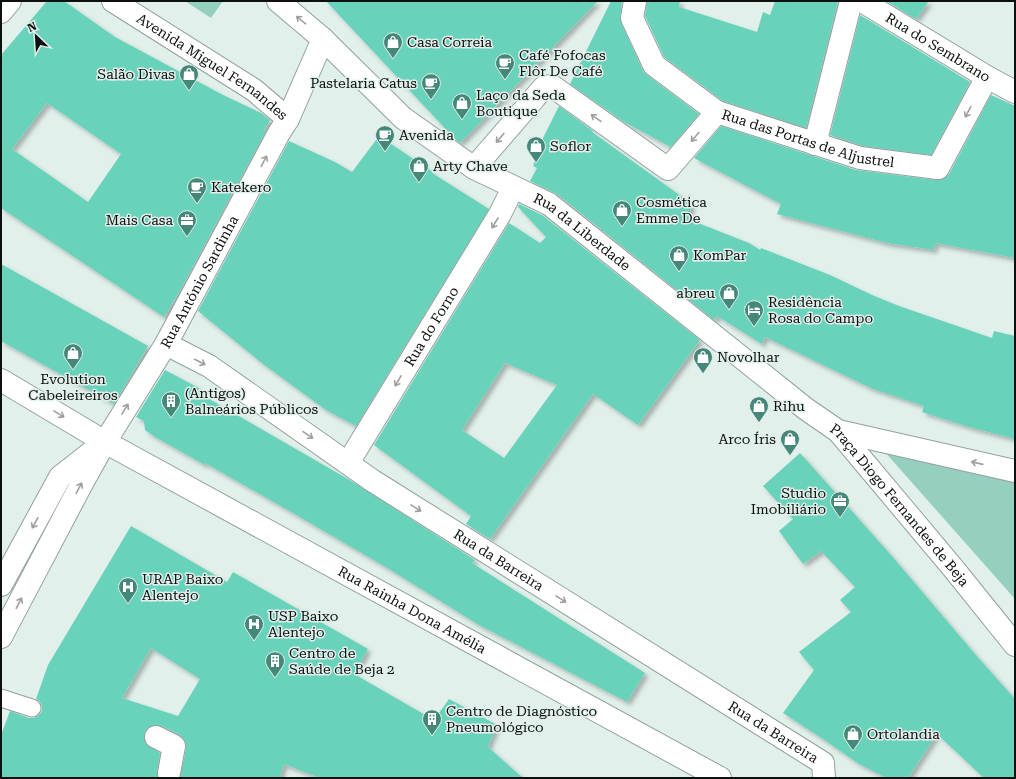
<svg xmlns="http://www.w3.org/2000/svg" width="1016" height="779" font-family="'Roboto Serif',serif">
<defs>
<filter id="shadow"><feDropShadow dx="3.5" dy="3.5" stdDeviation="2" flood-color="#0004"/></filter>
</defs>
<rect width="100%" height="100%" fill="#e2f0ec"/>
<path fill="#94cfc0" d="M185,1H223L211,18Z
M884,451L1015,476V599Z"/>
<path fill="#68d2bb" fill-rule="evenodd" filter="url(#shadow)" d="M47,1H64L115,37L223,95L261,113L270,120L264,130L266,131L178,294L164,317L1,208V55ZM47,103L121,154L88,202L12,149Z
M326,1H598L460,143L456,140Z
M611,1H622L620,16L621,23L643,71L647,75L699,114L671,147L624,122L570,84Z
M647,1H680L679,7L757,32L763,12L770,15L775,1H838L806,128L723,101L664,57L645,16Z
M886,1H929L916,19Z
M860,15L970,82L931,155L863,146L830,135Z
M991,95L1015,106V258L935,243L934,250L887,243L777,214L781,204L694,158L721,126L856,170L936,180L943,179L949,174Z
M559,106L593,131L592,132L692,204L688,219L749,243L760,250L761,248L830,275L872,295L899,306L992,338L994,331L1015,336V439L969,427L922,412L924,406L873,389L765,337L762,344L717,316L714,320L557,194L530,181L537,168L533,166L543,138Z
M379,136L433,172L432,173L489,209L356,426L326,410L263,364L198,311L289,141L335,162L352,172Z
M519,204L542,215L700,340L638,425L593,394L490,539L466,524L471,516L374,445L509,223L540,243L546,237L518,207ZM505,363L557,385L504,458L462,430Z
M1,264L148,346L114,404L1,341Z
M165,370L199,388L197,392L353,482L475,560L472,563L645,673L627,702L479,625L389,569L286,509L205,463V465L155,437L145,430L144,421L136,417Z
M800,453L891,555L975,654L1015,699V778H984L937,734L908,778H887L859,764L823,739L783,713L814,670L799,652L851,612L840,600L855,587L821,551L803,564L779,531L793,519L763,486Z
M131,526L227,582L233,572L368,649L354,674L434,720L449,699L497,725L488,747L523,778H320L284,764L280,778H180L186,748L185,741L180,735L162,726L156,725L149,727L145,732L144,737L146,744L160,753L157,771L158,778H1V735L10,711L29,718H34L39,715L42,711V706L40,702L36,699L48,665ZM151,648L200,679L178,716L122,698Z"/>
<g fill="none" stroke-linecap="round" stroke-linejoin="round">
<defs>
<path id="service" d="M1,698L32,708"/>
<path id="pedestrian" d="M156,737L174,746L169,773"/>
<g id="minor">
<path id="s1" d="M113,1L254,90L288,119"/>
<path d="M278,1L323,39"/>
<path d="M635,1L632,18L654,65L717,112"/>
<path id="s2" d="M862,1L987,77L1015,92"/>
<path d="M1,12L10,1"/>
<path d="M815,144L851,1"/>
<path id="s3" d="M474,168L544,87L552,86L668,169L717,112L860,158L938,168L987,77"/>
<path id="s4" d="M166,344L209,366L373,481L823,763L824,778"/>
<path d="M838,431L1015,471"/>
<path id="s5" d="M105,442L720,778"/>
<path id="s6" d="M348,463L500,214L513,188"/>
</g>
<g id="secondary">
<path d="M1,380L105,442"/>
<path d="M1,585L60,477L97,448"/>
<path id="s7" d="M1,637L80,487L105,442L166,344L279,133L288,119L323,39L403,118L474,168L549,204L806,409L838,431L953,568L1015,645"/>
</g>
</defs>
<use href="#service" stroke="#93a09d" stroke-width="19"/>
<use href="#pedestrian" stroke="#93a09d" stroke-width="24"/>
<use href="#minor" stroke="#93a09d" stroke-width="24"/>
<use href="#secondary" stroke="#93a09d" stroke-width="24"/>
<use href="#service" stroke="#fff" stroke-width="17"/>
<use href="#pedestrian" stroke="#fff" stroke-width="22"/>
<use href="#minor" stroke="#fff" stroke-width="22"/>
<use href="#secondary" stroke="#fff" stroke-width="22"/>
</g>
<defs><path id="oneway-shaft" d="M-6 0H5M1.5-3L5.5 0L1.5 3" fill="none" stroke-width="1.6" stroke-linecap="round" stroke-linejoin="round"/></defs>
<g stroke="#9ea09f">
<use href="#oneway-shaft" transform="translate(301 20) rotate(-140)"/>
<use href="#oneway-shaft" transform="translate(968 112) rotate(118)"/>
<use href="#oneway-shaft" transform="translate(596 118) rotate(-145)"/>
<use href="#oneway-shaft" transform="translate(695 137) rotate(130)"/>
<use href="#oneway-shaft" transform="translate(500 138) rotate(131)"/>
<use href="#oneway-shaft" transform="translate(264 161) rotate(-62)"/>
<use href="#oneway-shaft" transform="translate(495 223) rotate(121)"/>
<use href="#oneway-shaft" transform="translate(200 362) rotate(27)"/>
<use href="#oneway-shaft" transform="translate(398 381) rotate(121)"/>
<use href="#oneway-shaft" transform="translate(125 409) rotate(-58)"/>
<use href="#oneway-shaft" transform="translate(59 414) rotate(31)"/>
<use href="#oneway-shaft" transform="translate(308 435) rotate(35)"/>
<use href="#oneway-shaft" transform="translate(977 463) rotate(-167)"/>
<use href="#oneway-shaft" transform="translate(79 488) rotate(-62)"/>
<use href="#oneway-shaft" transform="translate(416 508) rotate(32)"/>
<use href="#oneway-shaft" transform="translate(35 523) rotate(119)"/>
<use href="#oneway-shaft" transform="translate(561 599) rotate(32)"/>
<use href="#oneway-shaft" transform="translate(19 603) rotate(-62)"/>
</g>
<defs>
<symbol id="shop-pin" viewBox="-11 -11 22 30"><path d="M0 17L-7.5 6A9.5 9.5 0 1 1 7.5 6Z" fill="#458778" stroke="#e2f0ec"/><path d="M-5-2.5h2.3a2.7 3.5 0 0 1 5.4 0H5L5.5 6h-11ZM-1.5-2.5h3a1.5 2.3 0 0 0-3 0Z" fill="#fff"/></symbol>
<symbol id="cafe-pin" viewBox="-11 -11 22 30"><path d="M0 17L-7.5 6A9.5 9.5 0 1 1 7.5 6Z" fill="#458778" stroke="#e2f0ec"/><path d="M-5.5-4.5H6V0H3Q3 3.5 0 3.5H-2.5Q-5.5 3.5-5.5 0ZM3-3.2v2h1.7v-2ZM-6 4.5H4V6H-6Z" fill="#fff"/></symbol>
<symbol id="office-pin" viewBox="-11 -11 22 30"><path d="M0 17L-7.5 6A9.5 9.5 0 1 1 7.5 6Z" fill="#458778" stroke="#e2f0ec"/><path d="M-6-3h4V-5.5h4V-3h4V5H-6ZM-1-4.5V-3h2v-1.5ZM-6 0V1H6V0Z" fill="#fff"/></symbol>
<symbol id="hotel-pin" viewBox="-11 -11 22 30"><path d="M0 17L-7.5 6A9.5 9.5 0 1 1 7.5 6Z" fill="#458778" stroke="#e2f0ec"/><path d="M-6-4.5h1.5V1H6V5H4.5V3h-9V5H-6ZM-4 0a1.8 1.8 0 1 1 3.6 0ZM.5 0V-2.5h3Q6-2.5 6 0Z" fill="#fff"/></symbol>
<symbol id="building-pin" viewBox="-11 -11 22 30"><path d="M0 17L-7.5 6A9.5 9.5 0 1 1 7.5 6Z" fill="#458778" stroke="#e2f0ec"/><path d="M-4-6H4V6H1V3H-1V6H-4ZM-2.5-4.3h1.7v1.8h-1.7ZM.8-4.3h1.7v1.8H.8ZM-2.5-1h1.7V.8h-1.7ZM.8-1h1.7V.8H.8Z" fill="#fff"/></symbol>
<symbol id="hospital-pin" viewBox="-11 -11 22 30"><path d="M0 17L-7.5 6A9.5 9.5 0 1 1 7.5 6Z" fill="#458778" stroke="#e2f0ec"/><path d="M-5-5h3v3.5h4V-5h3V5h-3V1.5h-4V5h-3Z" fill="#fff"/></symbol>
</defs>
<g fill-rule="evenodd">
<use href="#shop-pin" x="382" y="31" width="22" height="30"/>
<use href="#cafe-pin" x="494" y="52" width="22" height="30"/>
<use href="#shop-pin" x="178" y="63" width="22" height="30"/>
<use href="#cafe-pin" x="420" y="72" width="22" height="30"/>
<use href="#shop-pin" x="451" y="92" width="22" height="30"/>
<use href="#cafe-pin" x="374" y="124" width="22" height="30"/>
<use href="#shop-pin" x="525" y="135" width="22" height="30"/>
<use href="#shop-pin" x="408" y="155" width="22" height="30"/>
<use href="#cafe-pin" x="186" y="176" width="22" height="30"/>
<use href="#shop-pin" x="611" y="199" width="22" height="30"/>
<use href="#office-pin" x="176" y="209" width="22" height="30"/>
<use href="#shop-pin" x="668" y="244" width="22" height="30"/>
<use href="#shop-pin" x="718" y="282" width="22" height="30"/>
<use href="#hotel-pin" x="743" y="299" width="22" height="30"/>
<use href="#shop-pin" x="62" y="342" width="22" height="30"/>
<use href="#shop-pin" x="692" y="346" width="22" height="30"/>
<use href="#building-pin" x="160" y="390" width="22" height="30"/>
<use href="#shop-pin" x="748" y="395" width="22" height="30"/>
<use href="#shop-pin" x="779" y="428" width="22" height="30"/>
<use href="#office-pin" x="829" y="490" width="22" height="30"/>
<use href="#hospital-pin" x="117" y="576" width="22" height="30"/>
<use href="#hospital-pin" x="243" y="613" width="22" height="30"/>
<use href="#building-pin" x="264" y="650" width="22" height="30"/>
<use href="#building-pin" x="421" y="708" width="22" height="30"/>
<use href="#shop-pin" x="842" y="723" width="22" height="30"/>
</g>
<g text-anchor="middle" stroke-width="3" stroke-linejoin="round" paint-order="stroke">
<g font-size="14" fill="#0c1110" stroke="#e2f0ec" text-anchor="start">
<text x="407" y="47">Casa Correia</text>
<text x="519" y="60">Café Fofocas<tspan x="519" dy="16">Flôr De Café</tspan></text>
<text x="175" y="79" text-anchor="end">Salão Divas</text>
<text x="417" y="88" text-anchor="end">Pastelaria Catus</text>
<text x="476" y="100">Laço da Seda<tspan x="476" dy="16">Boutique</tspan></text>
<text x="399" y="140">Avenida</text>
<text x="550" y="151">Soflor</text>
<text x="433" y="171">Arty Chave</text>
<text x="211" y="192">Katekero</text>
<text x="636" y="207">Cosmética<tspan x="636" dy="16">Emme De</tspan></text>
<text x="173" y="225" text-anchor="end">Mais Casa</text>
<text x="693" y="260">KomPar</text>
<text x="715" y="298" text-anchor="end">abreu</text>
<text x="768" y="307">Residência<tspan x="768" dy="16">Rosa do Campo</tspan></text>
<text x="717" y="362">Novolhar</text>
<text x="73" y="384" text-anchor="middle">Evolution<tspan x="73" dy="16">Cabeleireiros</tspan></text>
<text x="185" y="398">(Antigos)<tspan x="185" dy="16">Balneários Públicos</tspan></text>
<text x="773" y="411">Rihu</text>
<text x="776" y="444" text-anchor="end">Arco Íris</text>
<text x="826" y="498" text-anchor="end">Studio<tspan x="826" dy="16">Imobiliário</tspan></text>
<text x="142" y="584">URAP Baixo<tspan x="142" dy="16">Alentejo</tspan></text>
<text x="268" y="621">USP Baixo<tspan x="268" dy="16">Alentejo</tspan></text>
<text x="289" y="658">Centro de<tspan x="289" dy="16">Saúde de Beja 2</tspan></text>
<text x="446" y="716">Centro de Diagnóstico<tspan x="446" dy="16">Pneumológico</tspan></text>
<text x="867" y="739">Ortolandia</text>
</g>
<g font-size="14" fill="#0c1110" stroke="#e2f0ec">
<text dy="5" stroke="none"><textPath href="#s2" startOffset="89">Rua do Sembrano</textPath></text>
<text dy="5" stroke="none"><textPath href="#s1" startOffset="119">Avenida Miguel Fernandes</textPath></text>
<text dy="5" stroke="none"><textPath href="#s3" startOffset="428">Rua das Portas de Aljustrel</textPath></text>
<text dy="5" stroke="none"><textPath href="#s7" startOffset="1005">Rua da Liberdade</textPath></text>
<text dy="5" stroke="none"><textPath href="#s7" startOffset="407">Rua António Sardinha</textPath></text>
<text dy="5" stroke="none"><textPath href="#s6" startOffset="160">Rua do Forno</textPath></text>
<text dy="5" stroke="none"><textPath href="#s7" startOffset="1426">Praça Diogo Fernandes de Beja</textPath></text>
<text dy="5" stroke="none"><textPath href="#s4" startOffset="397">Rua da Barreira</textPath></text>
<text dy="5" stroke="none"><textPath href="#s5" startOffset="350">Rua Rainha Dona Amélia</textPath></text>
<text dy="5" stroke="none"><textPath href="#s4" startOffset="721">Rua da Barreira</textPath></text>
</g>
</g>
<rect width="1016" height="779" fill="none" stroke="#0c1110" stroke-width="4"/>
<g transform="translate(36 36) rotate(335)" stroke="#e2f0ec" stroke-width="3" paint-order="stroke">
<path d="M0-3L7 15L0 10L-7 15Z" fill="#0c1110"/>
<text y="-6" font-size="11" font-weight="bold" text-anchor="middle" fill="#0c1110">N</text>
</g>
</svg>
